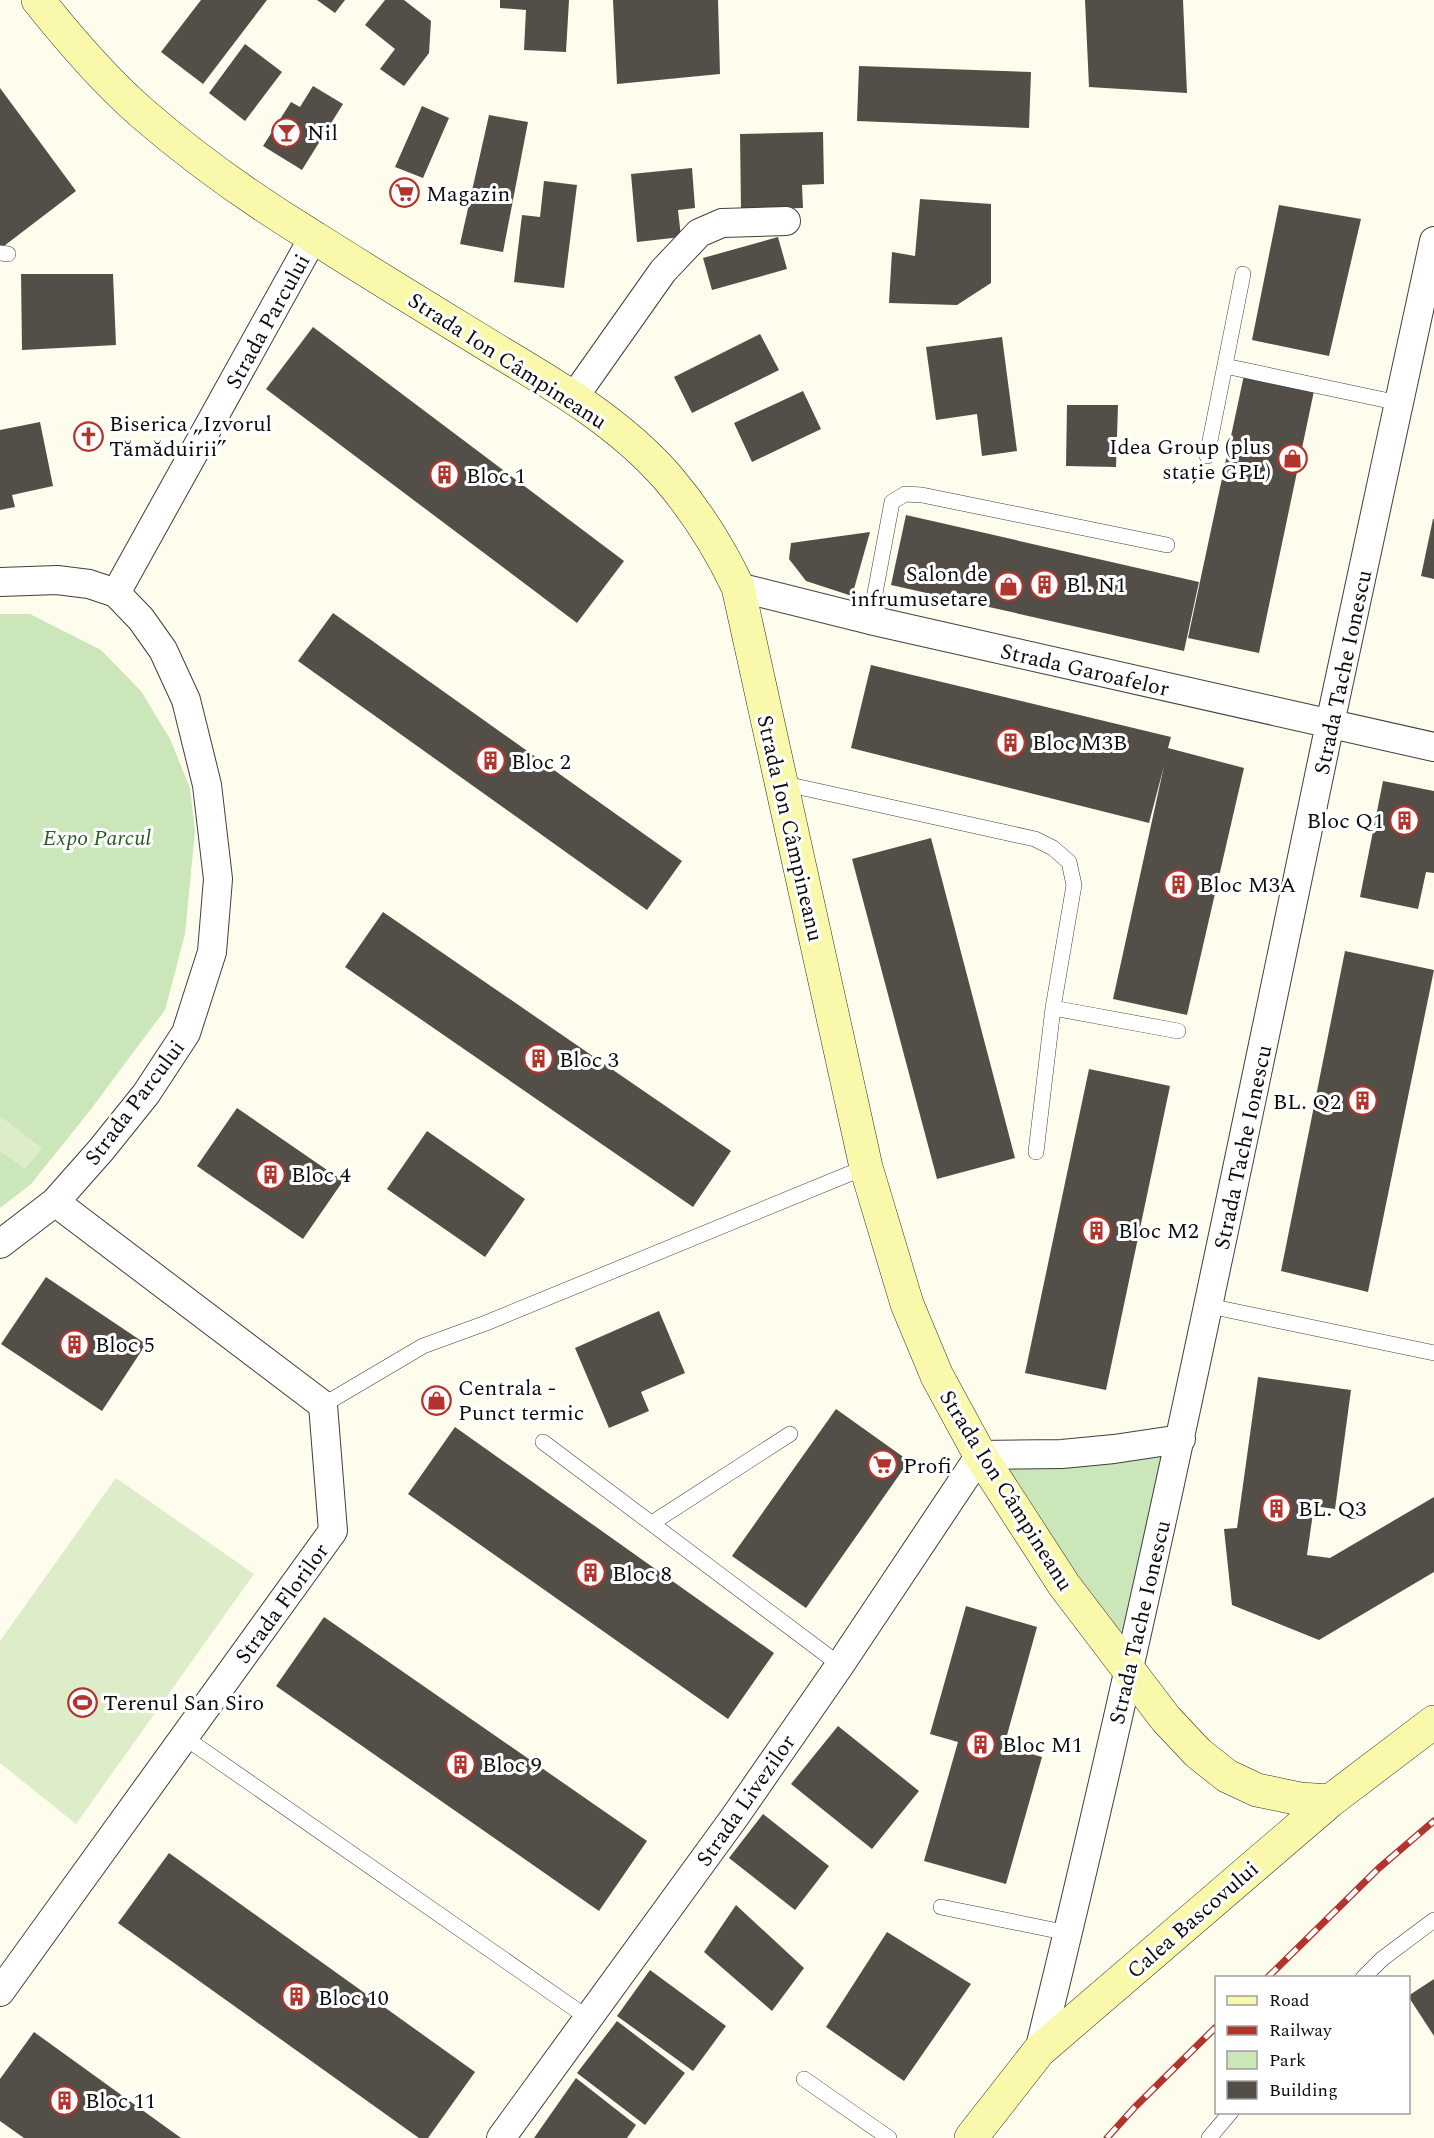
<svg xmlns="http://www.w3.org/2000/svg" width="1434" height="2138" font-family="Spectral,serif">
<rect width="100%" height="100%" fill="#fefcec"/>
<path fill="#cbe6b8" d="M0,614H30L101,650L141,691L170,739L190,788L195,831L185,934L165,1010L88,1113L31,1184L0,1208Z
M1181,1439L1128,1669L980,1455Z"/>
<path fill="#ddedc9" d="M0,1116L42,1148L25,1169L0,1151Z
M116,1478L254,1574L76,1824L0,1763V1641Z"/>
<path fill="#544e49" d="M201,0H267L203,84L161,52Z
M317,0H345L335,13Z
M385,0H404L431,21L429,53L404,86L380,69L395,49L365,25Z
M500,0H569L566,52L524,50L526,10L500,8Z
M613,0H718L720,74L617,84Z
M1085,0H1183L1187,93L1089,87Z
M245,44L282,72L245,121L209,93Z
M859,66L1031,72L1029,128L857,121Z
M313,86L343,104L302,170L263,146L291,102L300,107Z
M0,88L76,191L0,249Z
M422,106L449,118L423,178L395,167Z
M489,115L528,122L503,252L460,244Z
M823,132L824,184L802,185L803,208L741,209L740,134Z
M692,168L695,208L678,210L681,237L637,242L631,174Z
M544,181L577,185L564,288L514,282L522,215L540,217Z
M920,199L991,204V283L957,305L889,303L892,252L915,256Z
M1279,205L1361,219L1329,356L1252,340Z
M778,237L787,269L712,290L703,258Z
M21,274H113L116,345L22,350Z
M313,327L624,561L577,623L266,389Z
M760,334L779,370L692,413L674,377Z
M1002,337L1017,451L982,456L977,414L936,420L926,347Z
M1244,375L1314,391L1259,653L1188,638Z
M803,391L821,429L752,462L734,423Z
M1067,405H1118L1116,467L1066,466Z
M40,422L53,486L12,495L15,507L0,510V430Z
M906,515L1199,582L1184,651L891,585Z
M1433,519H1434V579L1421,576Z
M870,532L852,596L806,581L789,559L791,543Z
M333,613L682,861L647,910L298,661Z
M871,665L1171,737L1168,748L1244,768L1187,1015L1113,999L1164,766L1149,823L851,748Z
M1383,781L1434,791V873L1426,872L1418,909L1360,897Z
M931,838L1015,1158L937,1179L852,859Z
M383,912L731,1151L693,1207L345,967Z
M1345,951L1434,970L1368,1292L1281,1271Z
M1089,1069L1170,1086L1106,1390L1025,1373Z
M237,1108L343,1181L303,1239L197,1166Z
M427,1131L525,1199L485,1257L387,1189Z
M46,1277L146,1344L102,1411L1,1344Z
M659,1311L685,1373L641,1392L649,1411L609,1428L575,1348Z
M1258,1377L1351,1390L1335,1509L1314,1506L1307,1555L1330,1558L1434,1497V1572L1319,1640L1232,1605L1224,1529L1237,1528Z
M836,1409L909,1461L806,1608L732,1556Z
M455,1427L774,1653L728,1719L408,1494Z
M966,1606L1037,1627L1004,1746L1042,1757L1006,1884L924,1861L958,1742L930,1734Z
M324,1617L647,1841L599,1911L276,1686Z
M838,1726L919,1791L872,1849L791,1784Z
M763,1814L829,1866L795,1910L729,1858Z
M169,1853L475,2072L428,2138H419L118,1923Z
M736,1905L804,1968L772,2011L704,1952Z
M887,1932L971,1984L904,2081L826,2027Z
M650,1970L726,2026L693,2071L617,2016Z
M1434,1979V2036L1408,1996Z
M617,2021L685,2073L645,2125L577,2073Z
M34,2032L181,2138H24L0,2121V2079Z
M576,2078L636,2125L627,2138H534Z"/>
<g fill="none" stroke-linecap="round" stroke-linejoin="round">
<defs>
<path id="lane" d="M0,253L8,254
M1225,366L1399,403
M1207,456L1243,274
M870,620L892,502L905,494L922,495L1167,545
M781,783L1035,839L1053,848L1069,862L1074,885L1053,1008L1036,1152
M1053,1008L1178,1031
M1209,1306L1434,1353
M323,1405L423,1346L486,1323L866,1167
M543,1442L840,1665
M652,1523L790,1434
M184,1737L588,2018
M941,1907L1068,1933
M1363,1978L1382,1959L1434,1920
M804,2079L889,2138
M1209,2138L1231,2112"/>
<path id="street" d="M574,397L663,271L699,233L722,223L786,221
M0,582L57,580L89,584L116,593L141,619L163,650L186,700L207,785L218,879L212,952L186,1033L146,1094L101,1150L55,1202L0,1244
M738,587L870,620L1434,747
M116,593L313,238
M0,1992L333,1531L323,1405L55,1202
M1039,2051C1147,1614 1236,1173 1328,733C1362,569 1399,405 1434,241
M501,2138L734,1818L840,1665L980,1455L1062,1454L1114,1449L1181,1439"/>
<path id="secondary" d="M38,0C69,39 103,79 142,113C195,159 254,201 315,238C376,277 439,315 501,353C560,388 622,425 668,478C697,512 719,547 738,587L866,1167L907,1304L937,1376L980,1455L1064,1585L1166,1719L1198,1753L1227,1776L1257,1790L1300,1799L1330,1801
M971,2138L1039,2051L1330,1801L1434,1722"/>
</defs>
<use href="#lane" stroke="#3f3f3f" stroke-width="16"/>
<use href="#street" stroke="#3f3f3f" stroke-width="30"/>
<use href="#secondary" stroke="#2e2e2e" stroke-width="34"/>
<use href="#lane" stroke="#fff" stroke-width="15"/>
<use href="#street" stroke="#fff" stroke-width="28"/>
<use href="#secondary" stroke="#faf9ab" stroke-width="33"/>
<defs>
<path id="rail" d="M1267,1978L1379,1868L1434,1821
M1107,2138L1135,2107L1216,2027"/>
</defs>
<use href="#rail" stroke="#b2342d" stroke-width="7"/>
<use href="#rail" stroke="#fff" stroke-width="4.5" stroke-dasharray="14" stroke-linecap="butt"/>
</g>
<defs>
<symbol id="bar-ring" viewBox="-11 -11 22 22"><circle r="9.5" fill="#fff" stroke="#b2342d" stroke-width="1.5"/><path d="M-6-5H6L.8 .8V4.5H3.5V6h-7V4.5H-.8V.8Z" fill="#b2342d"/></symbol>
<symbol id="supermarket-ring" viewBox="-11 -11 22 22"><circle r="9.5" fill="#fff" stroke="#b2342d" stroke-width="1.5"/><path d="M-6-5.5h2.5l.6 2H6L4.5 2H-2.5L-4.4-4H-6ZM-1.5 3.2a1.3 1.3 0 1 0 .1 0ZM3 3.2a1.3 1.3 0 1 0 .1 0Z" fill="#b2342d"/></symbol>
<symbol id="church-ring" viewBox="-11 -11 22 22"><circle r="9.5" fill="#fff" stroke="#b2342d" stroke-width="1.5"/><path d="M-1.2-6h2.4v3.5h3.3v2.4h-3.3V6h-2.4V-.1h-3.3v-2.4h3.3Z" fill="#b2342d"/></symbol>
<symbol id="shop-ring" viewBox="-11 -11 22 22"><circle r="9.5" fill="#fff" stroke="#b2342d" stroke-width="1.5"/><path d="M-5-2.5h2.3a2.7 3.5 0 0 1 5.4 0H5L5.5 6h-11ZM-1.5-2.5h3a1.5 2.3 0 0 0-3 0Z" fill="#b2342d"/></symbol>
<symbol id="building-ring" viewBox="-11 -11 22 22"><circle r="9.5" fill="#fff" stroke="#b2342d" stroke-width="1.5"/><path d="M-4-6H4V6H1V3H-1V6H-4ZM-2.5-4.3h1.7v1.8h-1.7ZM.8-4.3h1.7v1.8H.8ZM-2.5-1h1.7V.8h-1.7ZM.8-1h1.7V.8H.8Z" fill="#b2342d"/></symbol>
<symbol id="stadium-ring" viewBox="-11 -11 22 22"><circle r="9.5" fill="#fff" stroke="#b2342d" stroke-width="1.5"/><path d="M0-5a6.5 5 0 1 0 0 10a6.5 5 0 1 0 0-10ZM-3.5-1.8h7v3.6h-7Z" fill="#b2342d"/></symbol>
</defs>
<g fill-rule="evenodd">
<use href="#bar-ring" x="270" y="116" width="33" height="33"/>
<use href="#supermarket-ring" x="388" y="176" width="33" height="33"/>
<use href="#church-ring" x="72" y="420" width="33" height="33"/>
<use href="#shop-ring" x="1276" y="442" width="33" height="33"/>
<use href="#building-ring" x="428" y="458" width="33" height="33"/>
<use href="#building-ring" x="1028" y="568" width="33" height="33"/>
<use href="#shop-ring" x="992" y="570" width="33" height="33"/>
<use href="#building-ring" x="994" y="726" width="33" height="33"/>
<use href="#building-ring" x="474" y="744" width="33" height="33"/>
<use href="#building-ring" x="1388" y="804" width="33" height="33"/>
<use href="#building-ring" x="1162" y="868" width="33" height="33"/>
<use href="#building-ring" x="522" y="1042" width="33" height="33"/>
<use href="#building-ring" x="1346" y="1084" width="33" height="33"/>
<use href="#building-ring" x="254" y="1158" width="33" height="33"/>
<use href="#building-ring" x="1080" y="1214" width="33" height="33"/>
<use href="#building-ring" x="58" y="1328" width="33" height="33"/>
<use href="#shop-ring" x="420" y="1384" width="33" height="33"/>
<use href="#supermarket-ring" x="866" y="1448" width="33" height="33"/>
<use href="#building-ring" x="1260" y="1492" width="33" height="33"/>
<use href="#building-ring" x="574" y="1556" width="33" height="33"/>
<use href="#stadium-ring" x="66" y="1686" width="33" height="33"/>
<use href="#building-ring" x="964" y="1728" width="33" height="33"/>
<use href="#building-ring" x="444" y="1748" width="33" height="33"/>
<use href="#building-ring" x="280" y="1980" width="33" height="33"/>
<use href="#building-ring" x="48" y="2084" width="33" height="33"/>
</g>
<g text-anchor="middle" stroke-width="6" stroke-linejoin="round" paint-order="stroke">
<g font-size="22" fill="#0c0c0c" stroke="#fff" text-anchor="start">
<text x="307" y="140">Nil</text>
<text x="426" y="201">Magazin</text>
<text x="109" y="431">Biserica „Izvorul<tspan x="109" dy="25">Tămăduirii”</tspan></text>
<text x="1271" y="454" text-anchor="end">Idea Group (plus<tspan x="1271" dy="25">stație GPL)</tspan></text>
<text x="466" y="483">Bloc 1</text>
<text x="988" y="581" text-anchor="end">Salon de<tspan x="988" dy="25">infrumusetare</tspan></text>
<text x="1066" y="592">Bl. N1</text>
<text x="1032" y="750">Bloc M3B</text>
<text x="511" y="769">Bloc 2</text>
<text x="1384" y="828" text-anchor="end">Bloc Q1</text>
<text x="1199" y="892">Bloc M3A</text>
<text x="559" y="1067">Bloc 3</text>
<text x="1341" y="1109" text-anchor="end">BL. Q2</text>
<text x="291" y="1182">Bloc 4</text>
<text x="1118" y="1238">Bloc M2</text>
<text x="95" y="1352">Bloc 5</text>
<text x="458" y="1395">Centrala -<tspan x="458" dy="25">Punct termic</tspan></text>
<text x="903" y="1473">Profi</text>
<text x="1298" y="1516">BL. Q3</text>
<text x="612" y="1581">Bloc 8</text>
<text x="103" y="1710">Terenul San Siro</text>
<text x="1002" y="1752">Bloc M1</text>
<text x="482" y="1772">Bloc 9</text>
<text x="318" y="2005">Bloc 10</text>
<text x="85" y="2108">Bloc 11</text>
</g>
<g font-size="22" fill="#0c0c0c" stroke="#fff">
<text transform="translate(267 321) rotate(-61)" y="8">Strada Parcului</text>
<text transform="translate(508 360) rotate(33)" y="8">Strada Ion Câmpineanu</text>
<text transform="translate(1085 669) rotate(13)" y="8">Strada Garoafelor</text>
<text transform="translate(1342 672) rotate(-78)" y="8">Strada Tache Ionescu</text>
<text transform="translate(791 828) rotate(77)" y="8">Strada Ion Câmpineanu</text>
<text transform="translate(134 1102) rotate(-53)" y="8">Strada Parcului</text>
<text transform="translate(1242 1147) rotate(-78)" y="8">Strada Tache Ionescu</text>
<text transform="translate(1007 1490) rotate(58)" y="8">Strada Ion Câmpineanu</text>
<text transform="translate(281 1603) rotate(-54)" y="8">Strada Florilor</text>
<text transform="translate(1139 1622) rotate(-77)" y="8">Strada Tache Ionescu</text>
<text transform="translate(745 1800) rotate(-55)" y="8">Strada Livezilor</text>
<text transform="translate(1192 1919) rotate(-41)" y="8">Calea Bascovului</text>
</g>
<g font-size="22" font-style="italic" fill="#285f21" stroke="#fff">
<text x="97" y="845">Expo Parcul</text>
</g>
</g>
<rect x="1215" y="1976" width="195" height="138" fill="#ffffff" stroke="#9e9e9e" stroke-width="1.5"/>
<rect x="1227" y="1996" width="30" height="9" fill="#faf9ab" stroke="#9e9e9e" stroke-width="1.5"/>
<text x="1269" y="2006" font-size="18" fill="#0c0c0c">Road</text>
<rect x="1227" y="2026" width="30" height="9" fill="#b2342d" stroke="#9e9e9e" stroke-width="1.5"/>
<text x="1269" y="2036" font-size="18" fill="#0c0c0c">Railway</text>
<rect x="1227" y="2051" width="30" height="18" fill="#cbe6b8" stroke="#9e9e9e" stroke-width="1.5"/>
<text x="1269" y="2066" font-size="18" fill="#0c0c0c">Park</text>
<rect x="1227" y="2081" width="30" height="18" fill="#544e49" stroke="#9e9e9e" stroke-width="1.5"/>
<text x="1269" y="2096" font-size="18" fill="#0c0c0c">Building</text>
</svg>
